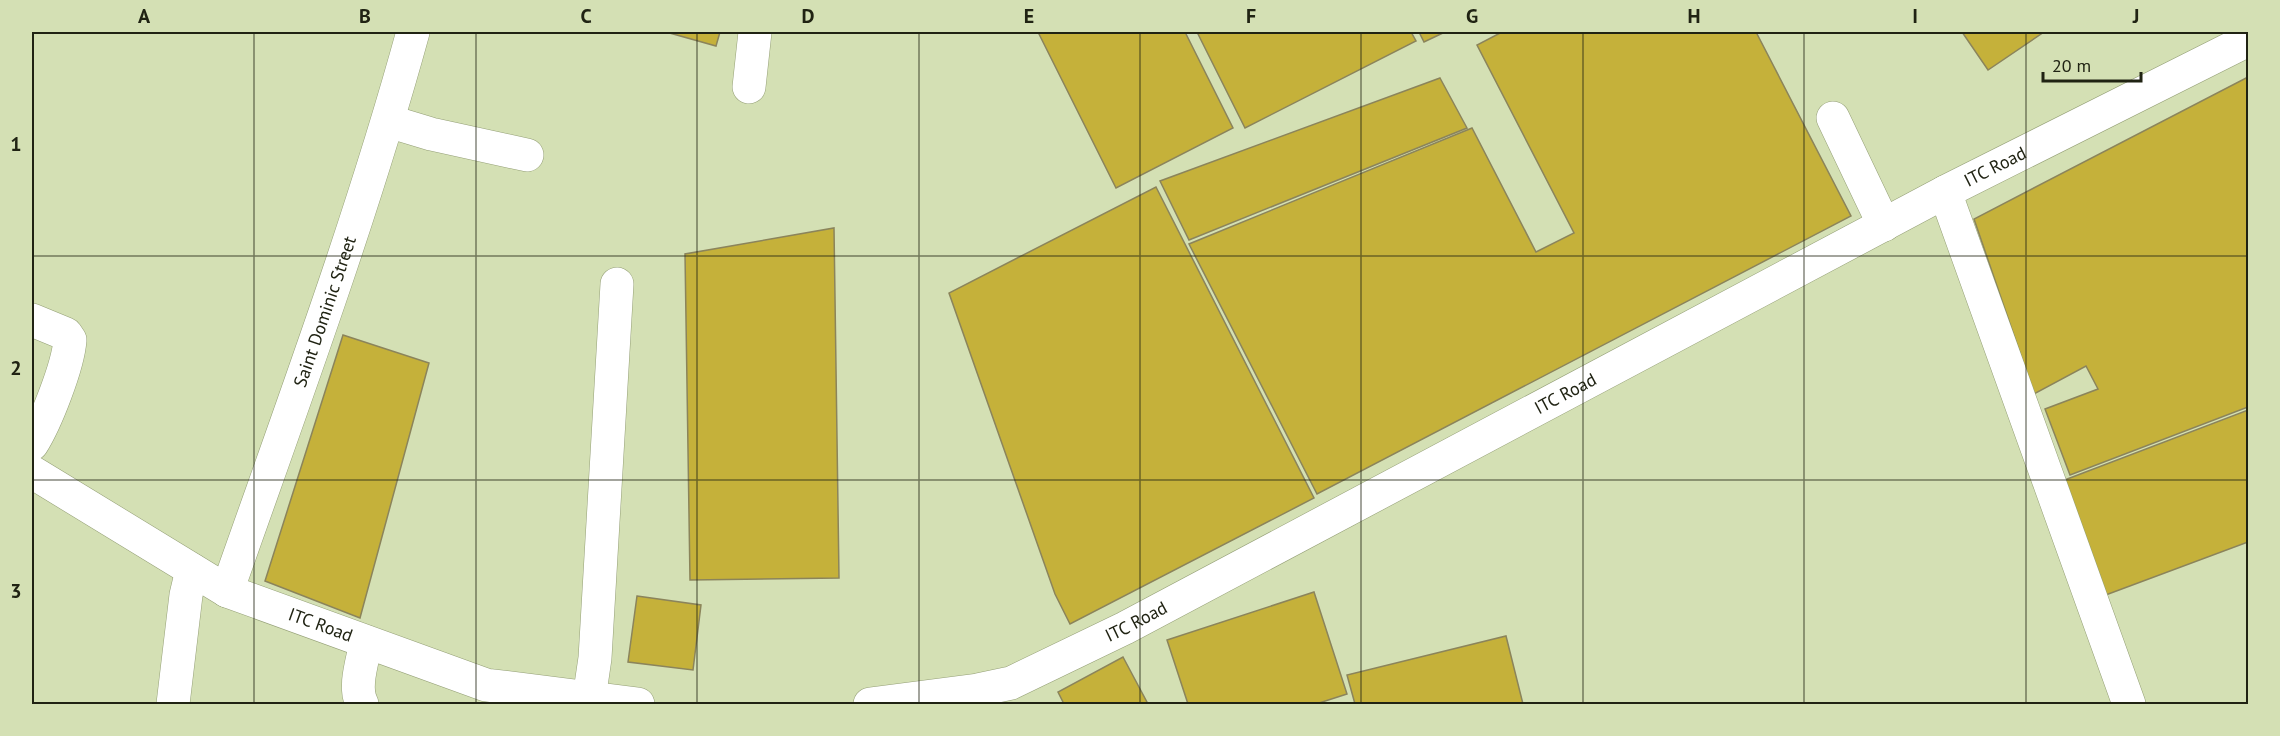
<svg xmlns="http://www.w3.org/2000/svg" width="2280" height="736" font-family="'PT Sans',sans-serif">
<rect width="100%" height="100%" fill="#d4e0b4"/>
<path fill="#c5b13a" stroke="#8b845b" stroke-width="1.5" d="M666,32H720L716,46Z
M1038,32H1185L1233,128L1116,188Z
M1197,32H1411L1416,41L1245,128Z
M1419,32H1445L1424,42Z
M1502,32H1756L1851,216L1317,494L1189,244L1472,128L1536,252L1574,233L1477,45Z
M1962,32H2044L1988,70Z
M2248,77V407L2070,475L2045,409L2098,389L2086,366L2034,394L1974,219Z
M1440,78L1467,128L1189,240L1160,181Z
M1156,187L1314,498L1070,624L1055,594L949,293Z
M834,228L839,578L690,580L685,254Z
M343,335L429,363L360,618L265,581Z
M2248,410V542L2103,596L2062,481Z
M1314,592L1347,694L1316,704H1188L1167,640Z
M637,596L701,605L693,670L628,662Z
M1506,636L1523,704H1355L1347,675Z
M1123,657L1148,704H1064L1058,692Z"/>
<g fill="none" stroke-linecap="round" stroke-linejoin="round">
<defs>
<g id="minor">
<path d="M749,87L755,32"/>
<path d="M1833,118L1884,225"/>
<path d="M388,121L431,134L527,155"/>
<path d="M1945,192L2129,704"/>
<path d="M32,320L66,334L70,340C68,366 46,422 32,444"/>
<path id="s1" d="M32,472L227,591L486,685L638,704"/>
<path id="s2" d="M227,591C292,406 361,221 413,32"/>
<path d="M589,699L595,658L617,284"/>
<path d="M173,704L186,595L192,570"/>
<path d="M362,704C353,687 363,660 366,642"/>
<path id="s3" d="M870,704L978,690L1011,683L1125,628L1945,192L2248,40"/>
</g>
</defs>
<use href="#minor" stroke="#949f76" stroke-width="34"/>
<use href="#minor" stroke="#fff" stroke-width="33"/>
</g>
<path fill="none" stroke="#202313" stroke-width="1.5" stroke-opacity="0.55" d="M254,32V704M476,32V704M697,32V704M919,32V704M1140,32V704M1361,32V704M1583,32V704M1804,32V704M2026,32V704M32,256H2248M32,480H2248"/>
<g text-anchor="middle" stroke-width="4.5" stroke-linejoin="round" paint-order="stroke">
<g font-size="18" fill="#202313" stroke="#d4e0b4">
<text dy="6" stroke="none"><textPath href="#s3" startOffset="1254">ITC Road</textPath></text>
<text dy="6" stroke="none"><textPath href="#s2" startOffset="296">Saint Dominic Street</textPath></text>
<text dy="6" stroke="none"><textPath href="#s3" startOffset="768">ITC Road</textPath></text>
<text dy="6" stroke="none"><textPath href="#s3" startOffset="282">ITC Road</textPath></text>
<text dy="6" stroke="none"><textPath href="#s1" startOffset="328">ITC Road</textPath></text>
</g>
</g>
<rect width="2280" height="736" fill="none" stroke="#d4e0b4" stroke-width="66"/>
<path d="M2043 72v9h98v-9" fill="none" stroke="#202313" stroke-width="3"/>
<text x="2052" y="72" font-size="18" fill="#202313" stroke="#d4e0b4" stroke-width="4.5" paint-order="stroke">20 m</text>
<rect x="33" y="33" width="2214" height="670" fill="none" stroke="#202313" stroke-width="2"/>
<g font-size="20" text-anchor="middle" font-weight="bold" fill="#202313">
<text x="144" y="23">A</text>
<text x="365" y="23">B</text>
<text x="586" y="23">C</text>
<text x="808" y="23">D</text>
<text x="1029" y="23">E</text>
<text x="1251" y="23">F</text>
<text x="1472" y="23">G</text>
<text x="1694" y="23">H</text>
<text x="1915" y="23">I</text>
<text x="2136" y="23">J</text>
<text x="16" y="151">1</text>
<text x="16" y="375">2</text>
<text x="16" y="598">3</text>
</g>
</svg>
